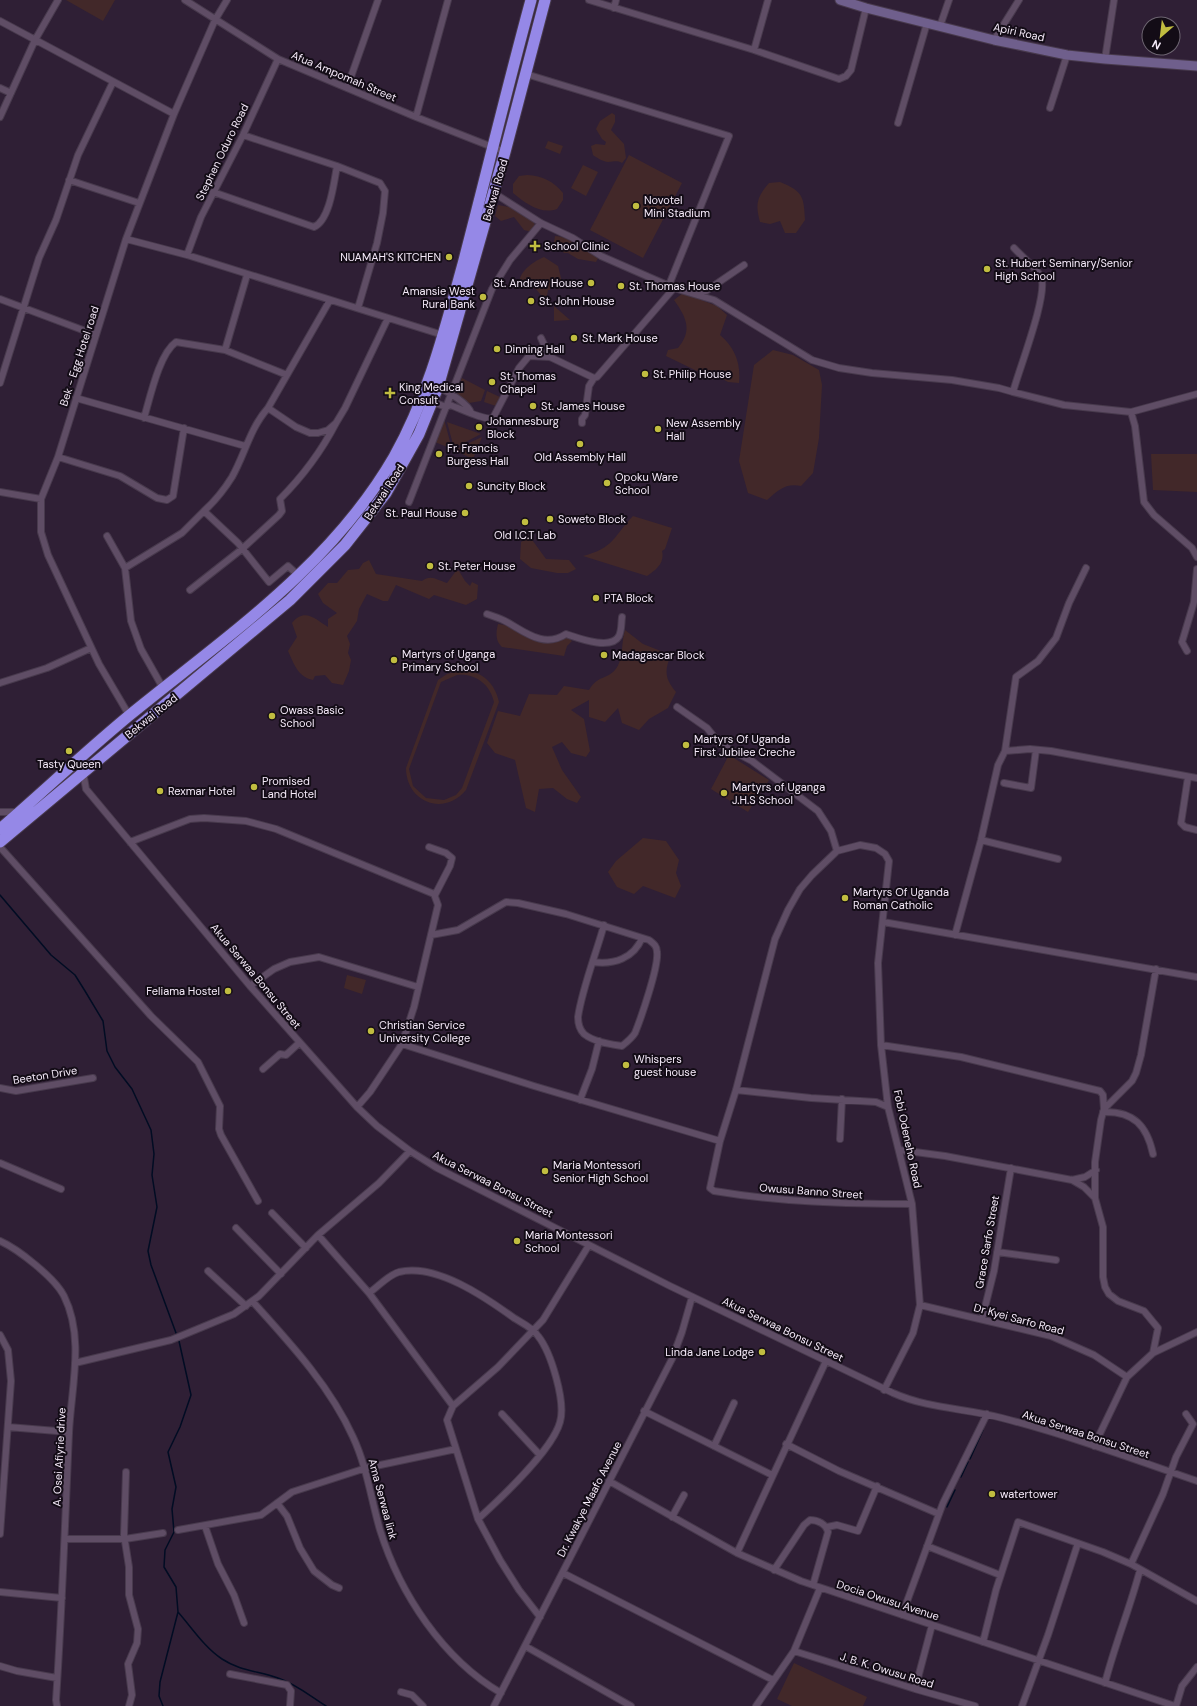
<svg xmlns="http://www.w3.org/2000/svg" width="1197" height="1706" font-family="'DM Sans',sans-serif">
<rect width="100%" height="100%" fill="#2f1f35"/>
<path fill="#422829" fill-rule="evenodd" d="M66,0H115L103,21Z
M612,113L615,115V122L611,130L624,144L626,158L622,163C616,160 614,162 608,162C604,162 597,158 593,155L591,146L596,144L605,145L606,142L602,139L596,129L600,121Z
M548,141L563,146L560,154L545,148Z
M629,155L682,183L643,258L590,230Z
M583,165L598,172L586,196L571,188Z
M527,175C543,176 553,181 563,193V200L557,209C541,215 525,203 513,193V184L519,176Z
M780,182C803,191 804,197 805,220L796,233H785L780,221L770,224L760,222C755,204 757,197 769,183Z
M498,205L509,207L534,222L536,233L524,230L514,217L501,221L495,216Z
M555,236C566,236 590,249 598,258L596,262L578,259L568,253H564L554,242Z
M544,257L558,266L562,282L555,280L550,284V290H548L547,296L545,298C540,296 538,289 533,288C529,286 524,287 520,286C516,273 534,261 544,257Z
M683,293L717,306L727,315L720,335C735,348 741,363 739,383L728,382L708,371H697L666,356L668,350L678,348C693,330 686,317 674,300Z
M554,306L570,320L554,321Z
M773,350L793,355L819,370L822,385L819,438L813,473L801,486C785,483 779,490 767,500L748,493L739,461L754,365Z
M462,378L485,390L481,401L469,403L456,396L455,392Z
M487,391L500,397L496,406L484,402Z
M444,419L452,449L435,442Z
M447,422L481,434L454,448Z
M482,437L473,459L454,450Z
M1151,454H1197V492L1153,490Z
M633,516L672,528L665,549L662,551C665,563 656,570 647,576L583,556C614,548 613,537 633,516Z
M530,537L546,559L569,560L576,569L568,573H557L531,568L520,559L521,542Z
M369,560L376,574L422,581C431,574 437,580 447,583L456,571H459L465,581L470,586L472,582L478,585L477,599L466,605L434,595L429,599L396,585L388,601H383L367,594L359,609L357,621L347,636L350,644L348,653L351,660L349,671L343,685L332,683L325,675L315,676L313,680C298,677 294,664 288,651L297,637L292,623C305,607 316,620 328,627V619L337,613L323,603L318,594L328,583H337L348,570L359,569L363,563Z
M498,624C524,626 537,654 567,637L572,641L567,646L564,656L502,647C495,641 496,632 498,624Z
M625,630L643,644L671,655C664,671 665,679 676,692L668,708L649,719L639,730L622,723L618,708L605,722L589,717V700L571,710L584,719L590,751L586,757L571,753L562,742L552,747L562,770L581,797L577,803L567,799L553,788L539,789L535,812L526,808L515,760L495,753L487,743L498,711L520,716L529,694L557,695L564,686L589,690C598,675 606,680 615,670C624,660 621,642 625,630Z
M462,670C482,671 495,683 499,702L466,790C444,817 406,802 406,768L438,680L447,674ZM457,675C475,673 490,684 494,702L462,788L456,795L444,800L426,798L413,786L409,769L441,682Z
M729,755L769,780L748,812L711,789Z
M643,838L666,841L679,860L676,873L681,886L675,898L643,886L634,894L617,887L608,872L616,861Z
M347,975L366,980L362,994L344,988Z
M794,1663L867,1697L863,1706H792L777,1699Z"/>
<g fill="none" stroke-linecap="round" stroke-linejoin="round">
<path stroke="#010c23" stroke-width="1.5" d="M0,895L51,955L75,975L85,991L103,1021L107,1051L115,1067L132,1089L151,1130L154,1154L152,1175L157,1207L148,1251L151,1265L176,1333
M970,1459L983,1430
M961,1477L968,1462
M947,1507L955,1490
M178,1612C192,1628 205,1648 222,1659C240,1671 259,1671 278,1678C296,1684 310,1696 326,1706
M163,1706L159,1696L160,1682L178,1612L176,1587L164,1567L165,1550L174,1532L172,1509L176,1487L168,1452L180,1427L191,1395L179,1341"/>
<defs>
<path id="street" d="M185,0L278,59L416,117L505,152
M589,0L754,50L839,79L846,76L851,70L866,8
M614,8L616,0
M0,21L174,114
M940,26L949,0
M994,40L1019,0
M754,50L768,0
M1105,59L1114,0
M526,74L729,136L669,285
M0,88L11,93
M347,88L378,0
M1050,108L1067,55
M0,117L35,40L58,0
M416,117L448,0
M898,123L927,23
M243,135L337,166L380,183L385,191L383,213L377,243L358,308
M69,180L139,203
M213,192L314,227C330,220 334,182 337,166
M494,193L541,223L573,238L601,256L674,288L714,300L812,360L839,368L872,373L952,380L999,388L1013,392C1018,372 1049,293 1041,277C1036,267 1022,257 1014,248
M126,239L187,255L446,336
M187,255L201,217L243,135L278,59
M696,294L706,291L744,265
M0,299L96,335
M541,338L550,357
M225,350L247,275
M0,383L39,258L56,220L78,155L113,82
M438,387C447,391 469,404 471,413
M1013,392L1064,405L1131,412L1135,426L1144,502L1154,515L1192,548L1197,557
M76,398L245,446
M433,402L446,407L450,405C459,408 485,421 493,418L519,368L529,356L550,357L594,378L597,377L674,288
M268,408L296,427L310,433H318L328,430L336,423L345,408L388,318
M1131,412L1197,394
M144,418C150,398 159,354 176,342L225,350L287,375
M582,423V419L585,415L589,386L594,378
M58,457L120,476L157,498L167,500L173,496L184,428
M0,492L41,499
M409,502L492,289L510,260L541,223
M107,536L125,568L131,621L141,649L163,688
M125,568L182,533L204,511
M299,576L288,566L269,582L238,543L204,511C215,501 224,490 232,477C245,454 250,428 268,408L330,300
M190,590L242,549L279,515L282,511L280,499C302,477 321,452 336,423
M487,614C493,616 499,618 505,621C524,631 543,649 566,634C578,638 611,651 619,636C622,629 621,624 622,617
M1187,651L1182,642L1194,602L1197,569
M0,683L47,668L91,648
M677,707L707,728L720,744L752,761L818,811L831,831L837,851
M129,715L99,664L48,555L41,532V499L58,457L126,239L174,114L215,20L227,0
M1005,751L1016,677L1038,661L1056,638L1069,603L1086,568
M83,772L86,789L250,986L357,1107L377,1126L410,1151L437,1168L670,1286L893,1393C929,1409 965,1408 1002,1418C1068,1435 1133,1459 1197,1481
M1188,777L1181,823L1185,827L1197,830
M1004,783L1031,788L1036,750
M0,812H18
M981,840L1058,859
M130,842L190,819L204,818L246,821L276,829L434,894L438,905L414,1007L402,1044L370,1092L357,1107
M0,847L151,1016L198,1062L220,1106L219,1129L221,1135L258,1201
M429,847L446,853L452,858L450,866L435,895
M883,922L1197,977
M431,935L458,930L506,902L518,903L566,914L649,940C654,944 657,946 657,952C659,966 641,1018 635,1033C632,1038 627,1042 622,1046C610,1044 594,1042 584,1034C580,1030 578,1023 578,1017C582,989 596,954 604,925
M955,935L981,840L998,765L1005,751L1030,749L1051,751L1197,778
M593,962C614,965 634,958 642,938
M250,986L274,969L290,962L319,957L418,987
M402,1044L534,1086L720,1141
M881,1045L961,1057L1100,1091L1103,1095L1104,1109
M263,1069L280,1054L286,1055L299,1043
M0,1088L16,1091L93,1078
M736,1090L811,1098L876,1102L888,1107
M580,1100L592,1069L599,1041
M1103,1112C1134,1111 1147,1126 1153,1154
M840,1139L842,1099
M900,1150L945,1156L1072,1180L1085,1177L1096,1170
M0,1163L61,1189
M1072,1180L1084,1187L1095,1198
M272,1213L306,1248
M236,1228L281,1274
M318,1235L369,1293L453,1406
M0,1241C18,1249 55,1278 64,1296C85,1338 71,1389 69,1433C65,1522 62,1611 56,1700L57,1706
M997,1252L1056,1260
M208,1271L246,1306
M369,1293C378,1287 388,1275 399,1272C436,1263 485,1297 514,1318C522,1323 533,1328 538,1336C551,1352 566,1402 560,1422C553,1449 500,1499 478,1519
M253,1302C290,1343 330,1386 353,1437C367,1467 371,1499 380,1530C400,1594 443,1659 501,1693
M920,1305L1051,1336L1094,1355L1127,1377
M982,1319L994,1271L1011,1168
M0,1335L8,1350L11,1381L0,1534
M1153,1353L1158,1328L1144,1311L1118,1301L1109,1294L1105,1287L1103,1277V1227L1095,1198V1162L1101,1120L1104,1109L1132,1081L1136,1073L1141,1055L1156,969
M75,1363L171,1340L234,1314L259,1296L318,1235L379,1183L410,1151
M884,1390L913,1333L920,1305L912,1204L888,1107L881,1045L878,963L889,861L885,854L876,848L860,845L837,851L812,875L800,889L788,910L775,939L736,1090L720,1141L710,1188L714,1191C780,1202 845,1204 912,1204
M644,1411L772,1475
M502,1414L539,1454
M8,1427L69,1432
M786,1444L839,1471L939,1514
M714,1446L734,1403
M1094,1446L1127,1377L1153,1353L1197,1332
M126,1472L124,1535L129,1567V1595L138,1629L137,1643L128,1664L132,1695L129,1706
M609,1481L737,1553L801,1581L1175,1706
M277,1503L287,1516L300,1548L314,1571L332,1585L339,1588
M672,1517L684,1495
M205,1526L218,1564L234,1595L244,1623
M827,1527L837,1525L858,1531L877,1486
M178,1530L261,1515L292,1492L366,1468L456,1449
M65,1539H125L163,1533
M927,1546L1000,1575
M737,1553L826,1361
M1131,1564L1163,1494L1176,1457L1193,1424L1186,1414
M774,1570L804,1525L810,1520C818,1520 826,1524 828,1532L813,1585
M563,1573L773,1680
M0,1592L62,1598
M902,1615L943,1503L987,1414
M540,1617L519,1590L500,1560L478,1519L447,1420L453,1406L498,1367L543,1320L589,1245
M983,1642L996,1590L1018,1522L1103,1552L1131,1564L1197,1601
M525,1646L631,1706
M794,1651L915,1689L975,1706
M0,1666L17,1671L57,1678
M230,1674L287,1685L291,1691L290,1706
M1105,1683C1115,1644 1130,1608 1140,1570
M915,1689L932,1625
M401,1692L412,1695L423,1706
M494,1706L672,1359L682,1332L692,1297
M756,1706L794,1651L820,1588
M1022,1706L1048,1635L1078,1543
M1176,1706L1182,1686L1197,1667"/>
<path id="secondary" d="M840,0L866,8L994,40L1067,55L1105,59L1197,66"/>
<path id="highway" d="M0,829C44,791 86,751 131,714C227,636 331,566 394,457C428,397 445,329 463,264C486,176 507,88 531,0
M0,842L290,600L345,545L386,493L419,434L438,387L505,152L545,0"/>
</defs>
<use href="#street" stroke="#483a4d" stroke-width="8"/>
<use href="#secondary" stroke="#483a4d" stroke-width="11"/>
<use href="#highway" stroke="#483a4d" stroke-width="13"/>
<use href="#street" stroke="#5f4d65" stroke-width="6"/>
<use href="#secondary" stroke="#6f5f8c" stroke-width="9"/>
<use href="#highway" stroke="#9588e7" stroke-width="11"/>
</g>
<g fill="#c1bd40" stroke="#130c16" stroke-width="1.5">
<circle cx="636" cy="206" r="4"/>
<path d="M533 240h4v4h4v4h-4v4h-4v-4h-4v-4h4z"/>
<circle cx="449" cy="257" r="4"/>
<circle cx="987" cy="269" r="4"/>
<circle cx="591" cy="283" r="4"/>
<circle cx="621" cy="286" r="4"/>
<circle cx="483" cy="297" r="4"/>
<circle cx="531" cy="301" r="4"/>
<circle cx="574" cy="338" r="4"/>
<circle cx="497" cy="349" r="4"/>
<circle cx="645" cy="374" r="4"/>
<circle cx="492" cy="382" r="4"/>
<path d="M388 387h4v4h4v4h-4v4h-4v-4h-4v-4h4z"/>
<circle cx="533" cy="406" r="4"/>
<circle cx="479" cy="427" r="4"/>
<circle cx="658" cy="429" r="4"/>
<circle cx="580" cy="444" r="4"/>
<circle cx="439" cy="454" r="4"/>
<circle cx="607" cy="483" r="4"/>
<circle cx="469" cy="486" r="4"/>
<circle cx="465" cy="513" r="4"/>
<circle cx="550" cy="519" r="4"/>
<circle cx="525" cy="522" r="4"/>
<circle cx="430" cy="566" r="4"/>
<circle cx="596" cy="598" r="4"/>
<circle cx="604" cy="655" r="4"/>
<circle cx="394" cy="660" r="4"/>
<circle cx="272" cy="716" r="4"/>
<circle cx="686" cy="745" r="4"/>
<circle cx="69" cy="751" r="4"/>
<circle cx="254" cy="787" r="4"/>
<circle cx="160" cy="791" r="4"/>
<circle cx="724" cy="793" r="4"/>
<circle cx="845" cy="898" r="4"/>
<circle cx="228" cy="991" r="4"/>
<circle cx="371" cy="1031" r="4"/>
<circle cx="626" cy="1065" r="4"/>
<circle cx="545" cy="1171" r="4"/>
<circle cx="517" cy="1241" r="4"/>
<circle cx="762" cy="1352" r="4"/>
<circle cx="992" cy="1494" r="4"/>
</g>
<g text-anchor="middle" stroke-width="4" stroke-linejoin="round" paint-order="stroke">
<g font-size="11" fill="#f5eaf9" stroke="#130c16">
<text transform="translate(1019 32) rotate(12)" y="4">Apiri Road</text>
<text transform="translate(344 76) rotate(23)" y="4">Afua Ampomah Street</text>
<text transform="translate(222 152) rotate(-64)" y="4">Stephen Oduro Road</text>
<text transform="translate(495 190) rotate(-74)" y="4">Bekwai Road</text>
<text transform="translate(79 356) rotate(-72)" y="4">Bek - Egg Hotel road</text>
<text transform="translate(384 492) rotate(-57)" y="4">Bekwai Road</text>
<text transform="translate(151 716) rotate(-39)" y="4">Bekwai Road</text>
<text transform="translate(256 976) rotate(50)" y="4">Akua Serwaa Bonsu Street</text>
<text transform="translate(45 1075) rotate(-9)" y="4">Beeton Drive</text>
<text transform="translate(908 1139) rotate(78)" y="4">Fobi Odeneho Road</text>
<text transform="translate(493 1184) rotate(27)" y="4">Akua Serwaa Bonsu Street</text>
<text transform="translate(811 1191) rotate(4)" y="4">Owusu Banno Street</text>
<text transform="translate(987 1242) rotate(-80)" y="4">Grace Sarfo Street</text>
<text transform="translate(1019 1319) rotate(15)" y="4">Dr Kyei Sarfo Road</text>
<text transform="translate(783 1329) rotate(26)" y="4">Akua Serwaa Bonsu Street</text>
<text transform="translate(1086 1434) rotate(18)" y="4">Akua Serwaa Bonsu Street</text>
<text transform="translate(59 1457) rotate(-87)" y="4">A. Osei Afiyrie drive</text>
<text transform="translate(383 1499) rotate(75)" y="4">Ama Serwaa link</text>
<text transform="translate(589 1499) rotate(-63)" y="4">Dr. Kwakye Maafo Avenue</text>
<text transform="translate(888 1600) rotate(18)" y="4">Docia Owusu Avenue</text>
<text transform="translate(887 1670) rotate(17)" y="4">J. B. K. Owusu Road</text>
</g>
<g font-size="11" fill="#f5eaf9" stroke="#130c16" text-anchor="start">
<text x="644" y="204">Novotel<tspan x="644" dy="13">Mini Stadium</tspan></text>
<text x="544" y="250">School Clinic</text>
<text x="441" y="261" text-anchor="end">NUAMAH'S KITCHEN</text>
<text x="995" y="267">St. Hubert Seminary/Senior<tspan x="995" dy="13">High School</tspan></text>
<text x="583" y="287" text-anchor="end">St. Andrew House</text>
<text x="629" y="290">St. Thomas House</text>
<text x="475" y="295" text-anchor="end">Amansie West<tspan x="475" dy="13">Rural Bank</tspan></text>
<text x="539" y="305">St. John House</text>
<text x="582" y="342">St. Mark House</text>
<text x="505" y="353">Dinning Hall</text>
<text x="653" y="378">St. Philip House</text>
<text x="500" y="380">St. Thomas<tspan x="500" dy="13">Chapel</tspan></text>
<text x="399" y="391">King Medical<tspan x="399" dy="13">Consult</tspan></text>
<text x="541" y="410">St. James House</text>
<text x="487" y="425">Johannesburg<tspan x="487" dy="13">Block</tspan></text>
<text x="666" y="427">New Assembly<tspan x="666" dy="13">Hall</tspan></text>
<text x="447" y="452">Fr. Francis<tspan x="447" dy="13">Burgess Hall</tspan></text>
<text x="580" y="461" text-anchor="middle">Old Assembly Hall</text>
<text x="615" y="481">Opoku Ware<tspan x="615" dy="13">School</tspan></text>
<text x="477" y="490">Suncity Block</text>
<text x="457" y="517" text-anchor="end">St. Paul House</text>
<text x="558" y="523">Soweto Block</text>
<text x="525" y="539" text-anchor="middle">Old I.C.T Lab</text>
<text x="438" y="570">St. Peter House</text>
<text x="604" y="602">PTA Block</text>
<text x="402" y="658">Martyrs of Uganga<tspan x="402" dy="13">Primary School</tspan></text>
<text x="612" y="659">Madagascar Block</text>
<text x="280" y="714">Owass Basic<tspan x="280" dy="13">School</tspan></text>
<text x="694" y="743">Martyrs Of Uganda<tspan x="694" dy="13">First Jubilee Creche</tspan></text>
<text x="69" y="768" text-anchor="middle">Tasty Queen</text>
<text x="262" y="785">Promised<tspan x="262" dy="13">Land Hotel</tspan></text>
<text x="732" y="791">Martyrs of Uganga<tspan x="732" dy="13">J.H.S School</tspan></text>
<text x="168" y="795">Rexmar Hotel</text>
<text x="853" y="896">Martyrs Of Uganda<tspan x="853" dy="13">Roman Catholic</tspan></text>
<text x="220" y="995" text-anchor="end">Feliama Hostel</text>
<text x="379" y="1029">Christian Service<tspan x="379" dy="13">University College</tspan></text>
<text x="634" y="1063">Whispers<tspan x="634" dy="13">guest house</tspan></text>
<text x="553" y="1169">Maria Montessori<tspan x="553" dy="13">Senior High School</tspan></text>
<text x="525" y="1239">Maria Montessori<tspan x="525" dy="13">School</tspan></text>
<text x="754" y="1356" text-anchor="end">Linda Jane Lodge</text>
<text x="1000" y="1498">watertower</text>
</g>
</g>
<g transform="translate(1161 36) rotate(208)"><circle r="19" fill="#130c16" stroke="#6d6571"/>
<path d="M0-3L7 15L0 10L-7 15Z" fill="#c1bd40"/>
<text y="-6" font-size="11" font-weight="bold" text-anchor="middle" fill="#f5eaf9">N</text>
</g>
</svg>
